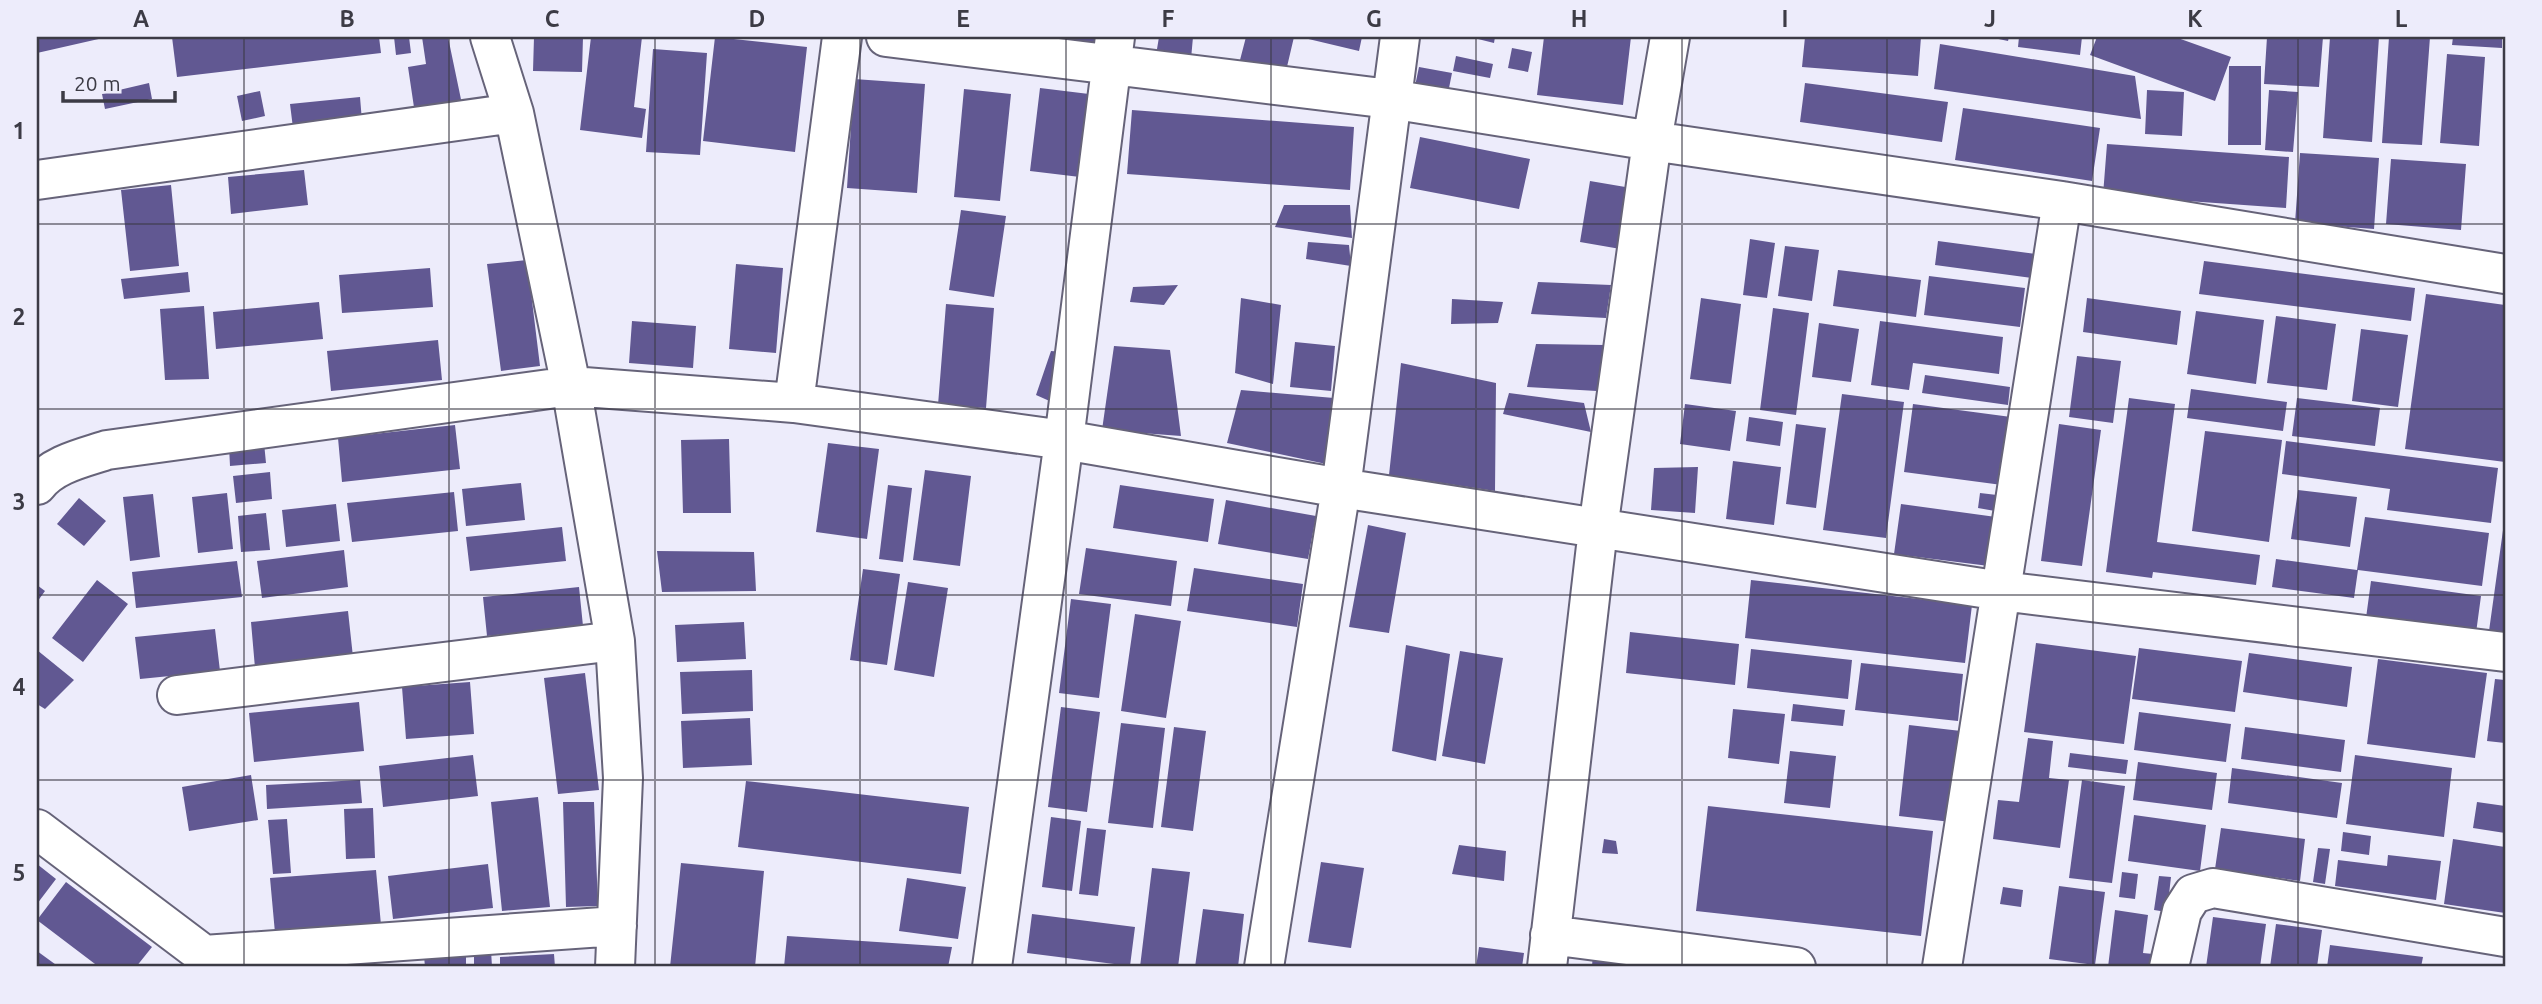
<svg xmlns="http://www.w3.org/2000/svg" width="2542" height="1004" font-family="Ubuntu,sans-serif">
<rect width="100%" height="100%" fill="#edecfb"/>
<path fill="#615892" d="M37,37H103V38L37,53Z
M172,37H379L381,53L177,77Z
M394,37H409L411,53L396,55Z
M422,37H448L463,109L415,114L408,67L426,64Z
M534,37H583L582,72L533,71Z
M591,37H642L634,107L646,109L642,138L580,130Z
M715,37L807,47L795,152L703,141Z
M1046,37H1096L1092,50Z
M1159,37H1193L1191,59L1156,55Z
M1246,37H1294L1286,71L1240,60Z
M1300,37H1362L1359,51Z
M1470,37H1495L1494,43Z
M1544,37H1631L1623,105L1537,95Z
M1805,37H1921L1918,76L1802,67Z
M1989,37H2009L2008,41Z
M2019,37H2082L2080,55L2018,47Z
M2097,37H2175L2231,57L2215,101L2090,55Z
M2267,37H2323L2319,87L2264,84Z
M2330,37H2379L2372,142L2323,138Z
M2389,37H2430L2422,145L2382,143Z
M2453,37H2502V48L2452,45Z
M1940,44L2135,76L2141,119L1934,89Z
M1512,48L1532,52L1528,72L1508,68Z
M653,49L707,53L700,155L646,152Z
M2447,54L2485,57L2479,146L2440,143Z
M1456,56L1493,64L1490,78L1453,71Z
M2229,66H2261V145H2228Z
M1419,67L1452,73L1448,93L1415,86Z
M854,79L925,84L917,193L847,188Z
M149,83L152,99L105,109L102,94Z
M1805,83L1948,102L1942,142L1800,122Z
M1040,88L1089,94L1080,177L1030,171Z
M964,89L1011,94L1000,201L954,197Z
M2147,90L2184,92L2182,136L2145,134Z
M2269,90L2298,92L2293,152L2265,150Z
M260,91L265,116L242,121L237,96Z
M360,97L362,121L293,128L290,104Z
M1963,108L2100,128L2092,181L1955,160Z
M1132,110L1354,127L1350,190L1127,174Z
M1420,137L1530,159L1519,209L1410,188Z
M2107,144L2289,157L2286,208L2103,195Z
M2300,153L2379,158L2374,229L2295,223Z
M2391,159L2466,164L2461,230L2386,224Z
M304,170L308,205L231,214L228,177Z
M1590,181L1643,190L1632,251L1580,242Z
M171,185L179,266L130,271L121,190Z
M1284,205H1350L1352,238L1275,227Z
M961,210L1006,216L994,297L949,290Z
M1750,239L1775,243L1767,298L1743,295Z
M1938,241L2035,254L2032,278L1935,265Z
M1308,242L1349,245L1351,266L1306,259Z
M1785,246L1819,250L1812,301L1778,296Z
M527,260L540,366L501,371L487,264Z
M2204,261L2415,288L2411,321L2199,294Z
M736,264L783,268L776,353L729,349Z
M430,268L433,307L342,313L339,275Z
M1838,270L1921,280L1916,317L1833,306Z
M188,272L190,292L124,299L121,279Z
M1929,276L2025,288L2020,327L1924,315Z
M1538,282L1611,285L1606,318L1531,314Z
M1178,285L1164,305L1130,302L1133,287Z
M2426,294L2505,305V462L2405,449Z
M1241,298L1281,305L1273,384L1235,373Z
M1701,298L1741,304L1731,384L1690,379Z
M2087,298L2181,311L2177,345L2083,332Z
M1452,299L1503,302L1498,323L1451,324Z
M319,302L323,339L216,349L213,312Z
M946,304L994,308L986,408L938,405Z
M204,306L209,379L165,380L160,309Z
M1773,308L1809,313L1796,415L1760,410Z
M2196,311L2264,320L2256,384L2187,374Z
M2276,316L2336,324L2327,390L2267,383Z
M632,321L696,326L693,368L629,363Z
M1880,321L2003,337L1999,374L1913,363L1909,390L1871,385Z
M1819,323L1859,329L1851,382L1812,377Z
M2361,329L2408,335L2398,407L2352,401Z
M438,340L442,380L331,391L327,351Z
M1295,342L1335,346L1331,391L1290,387Z
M1536,344L1605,345L1597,391L1527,387Z
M1114,346L1170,350L1181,436L1102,430Z
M1051,351L1063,352L1054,403L1036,395Z
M2077,356L2121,361L2113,423L2069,417Z
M1401,363L1496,383L1495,491L1389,475Z
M1925,375L2010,387L2008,405L1922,393Z
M2191,389L2287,402L2283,431L2187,418Z
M1241,390L1334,398L1326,464L1227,443Z
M1509,393L1584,403L1591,432L1503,414Z
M1842,394L1904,402L1886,538L1823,530Z
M2129,398L2175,404L2157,542L2260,555L2256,585L2153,572L2152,578L2106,572Z
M2297,398L2380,408L2375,446L2292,436Z
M1685,404L1736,411L1730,451L1680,444Z
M1913,404L2011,417L2002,485L1904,472Z
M1749,417L1783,422L1780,446L1746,441Z
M1796,424L1826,428L1816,508L1786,504Z
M2059,424L2101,430L2082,566L2041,561Z
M455,425L460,469L342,482L338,438Z
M2205,431L2282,440L2269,542L2192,531Z
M729,439L731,513H683L681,440Z
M2286,441L2498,468L2491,523L2387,510L2390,489L2282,474Z
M264,443L266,463L230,466L229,446Z
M828,443L879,449L867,539L816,532Z
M1733,461L1781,467L1774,525L1726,519Z
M1698,467L1695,513L1651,510L1654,468Z
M925,470L971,476L960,566L913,560Z
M270,472L272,499L236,503L233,476Z
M521,483L525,520L466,526L462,489Z
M888,485L912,488L903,562L879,559Z
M1120,485L1214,499L1208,542L1113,528Z
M2298,490L2357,497L2350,547L2291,539Z
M454,492L458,531L352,542L347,503Z
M227,493L233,549L198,553L192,497Z
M1980,493L1997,495L1995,511L1978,508Z
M153,494L160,557L130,561L123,497Z
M79,498L106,521L84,546L57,524Z
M1226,500L1316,516L1308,559L1218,544Z
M336,504L340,541L286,547L282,510Z
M1901,504L1996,517L1989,566L1894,554Z
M266,513L270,550L241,552L238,516Z
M2365,517L2489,533L2482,586L2358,570L2354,598L2272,587L2276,559L2357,570Z
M2504,523H2505V633L2489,631Z
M1368,525L1406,533L1389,633L1349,627Z
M562,527L566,561L470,571L466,537Z
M1086,548L1177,561L1171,606L1079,594Z
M344,550L348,587L262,598L257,561Z
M657,551L754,552L756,591L662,592Z
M237,561L242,597L136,608L132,572Z
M1194,568L1303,584L1297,627L1187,611Z
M863,569L900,574L887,665L850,660Z
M97,580L128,604L83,662L52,638Z
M1751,580L1972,605L1965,663L1745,638Z
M2371,581L2481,596L2476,633L2366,618Z
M908,582L948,588L934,677L894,670Z
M37,585L45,591L37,602Z
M579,587L583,626L487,636L483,597Z
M1071,599L1111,604L1099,698L1059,693Z
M348,611L353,657L255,668L251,622Z
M1135,614L1181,621L1166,718L1121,711Z
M744,622L746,659L677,662L675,625Z
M215,629L220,671L140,679L135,637Z
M1630,632L1739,644L1735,685L1626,673Z
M2036,643L2136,656L2124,744L2024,732Z
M1406,645L1450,654L1436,761L1392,751Z
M2139,648L2242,661L2235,712L2132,699Z
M1751,649L1852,660L1848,699L1747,688Z
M37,650L74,680L45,709L37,704Z
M1460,651L1503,658L1485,764L1442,756Z
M2249,653L2352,667L2347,707L2243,692Z
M2378,659L2487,673L2475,758L2367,744Z
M1861,663L1963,674L1958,721L1855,710Z
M752,670L753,711L682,714L680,672Z
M585,673L599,790L558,794L544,678Z
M2495,679L2505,680V743L2487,741Z
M470,682L474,734L406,739L402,687Z
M359,702L364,751L254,762L249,713Z
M1793,704L1845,710L1843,726L1791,721Z
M1061,707L1100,712L1087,812L1048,807Z
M1733,709L1785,714L1779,764L1728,758Z
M2139,712L2231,724L2226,762L2134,750Z
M750,718L752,765L683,768L681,721Z
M1121,723L1165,728L1153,828L1108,823Z
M1909,725L1961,731L1951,822L1899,816Z
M1174,727L1206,731L1193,831L1161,827Z
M2245,727L2345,740L2341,772L2241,759Z
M2028,738L2053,741L2049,778L2069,780L2060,848L1993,839L1998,800L2019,802Z
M1790,751L1836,756L1830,808L1784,803Z
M2070,753L2128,760L2126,774L2068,767Z
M473,755L478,796L383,807L379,766Z
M2355,755L2452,768L2444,837L2346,824Z
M2138,762L2217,773L2212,810L2133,800Z
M2232,768L2342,783L2337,818L2228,803Z
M251,775L258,820L189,831L182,787Z
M360,780L362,803L267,809L266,785Z
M2082,780L2125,786L2112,883L2069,878Z
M746,781L969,807L961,874L738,847Z
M538,797L550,907L502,911L491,802Z
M563,802H594L598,906L566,907Z
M2477,802L2505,806V833L2473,828Z
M1708,806L1933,831L1921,936L1696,911Z
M373,808L375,858L346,859L344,809Z
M2134,815L2206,825L2200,871L2128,861Z
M1051,817L1081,821L1072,891L1042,887Z
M287,819L291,873L273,874L268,820Z
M1087,828L1106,830L1098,896L1079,894Z
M2221,828L2305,839L2300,881L2215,869Z
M2343,832L2371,836L2369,855L2341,851Z
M1604,839L1616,841L1618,854L1602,853Z
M2453,839L2505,847V913L2444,904Z
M1459,845L1506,851L1504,881L1452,874Z
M2318,848L2330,849L2325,884L2313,882Z
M2388,855L2441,861L2436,900L2335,886L2338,860L2387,866Z
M1321,862L1364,868L1351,948L1308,942Z
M681,863L764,871L755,967H670Z
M37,864L56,879L37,904Z
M488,864L493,908L393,919L388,876Z
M1152,868L1190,872L1178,967H1140Z
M376,870L381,925L275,933L270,878Z
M2122,872L2138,874L2135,899L2119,897Z
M2159,876L2171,877L2167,912L2154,910Z
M907,878L966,887L958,939L899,931Z
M66,882L152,947L136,967H99L37,920Z
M2059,886L2105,892L2095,965L2049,959Z
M2003,887L2023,890L2021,907L2000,904Z
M1203,909L1244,914L1238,967H1195Z
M2115,910L2148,915L2143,953L2153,954L2151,967H2108Z
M1032,914L1135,927L1130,966L1027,953Z
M2213,917L2266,924L2260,967H2206Z
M2276,924L2322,930L2317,967H2270Z
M787,936L952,947L948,967H784Z
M2330,945L2423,957L2421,967H2327Z
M1479,947L1524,953L1522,967H1476Z
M474,950H491L492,967H474Z
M37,951L59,967H37Z
M1593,952L1647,955V967H1592Z
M554,954L555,967H500V957Z
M466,955V967H425L424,956Z"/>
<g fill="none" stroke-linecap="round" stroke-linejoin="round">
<defs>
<path id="minor" d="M490,37L514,113L571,386L615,641L623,778L615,967
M886,37L1390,99L1652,141L2062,201L2505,274
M37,180L514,113
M794,403L842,37
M37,485C53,464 83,458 107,450L571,386L794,403L1064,440L1341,488L2001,591L2505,652
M177,695L615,641
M37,829L220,967
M1550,935L1796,967
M204,955L617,926
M992,967L1064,440L1115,37
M1264,967L1341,488L1400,37
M1547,967L1598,529L1652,141L1670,37
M1942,967L2062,201
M2169,967L2182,911L2193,894L2213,888L2505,937"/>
</defs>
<use href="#minor" stroke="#666379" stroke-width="42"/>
<use href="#minor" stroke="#fff" stroke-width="38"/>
</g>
<path fill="none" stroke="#3c3b45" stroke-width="2" stroke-opacity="0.55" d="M244,37V967M449,37V967M655,37V967M860,37V967M1066,37V967M1271,37V967M1476,37V967M1682,37V967M1887,37V967M2093,37V967M2298,37V967M37,224H2505M37,409H2505M37,595H2505M37,780H2505"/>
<rect width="2542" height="1004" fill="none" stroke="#edecfb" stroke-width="77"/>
<path d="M63 91v10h112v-10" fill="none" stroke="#3c3b45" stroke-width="3.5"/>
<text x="74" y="91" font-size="21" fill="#3c3b45" stroke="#edecfb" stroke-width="5" paint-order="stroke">20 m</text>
<rect x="38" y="38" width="2466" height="927" fill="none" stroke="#3c3b45" stroke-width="2.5"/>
<g font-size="23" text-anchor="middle" font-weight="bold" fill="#3c3b45">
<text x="141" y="27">A</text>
<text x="347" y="27">B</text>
<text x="552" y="27">C</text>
<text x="757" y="27">D</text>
<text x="963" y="27">E</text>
<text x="1168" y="27">F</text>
<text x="1374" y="27">G</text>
<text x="1579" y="27">H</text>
<text x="1785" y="27">I</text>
<text x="1990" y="27">J</text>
<text x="2195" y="27">K</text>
<text x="2401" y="27">L</text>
<text x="19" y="139">1</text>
<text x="19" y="325">2</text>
<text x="19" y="510">3</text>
<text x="19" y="695">4</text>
<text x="19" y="881">5</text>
</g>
</svg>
